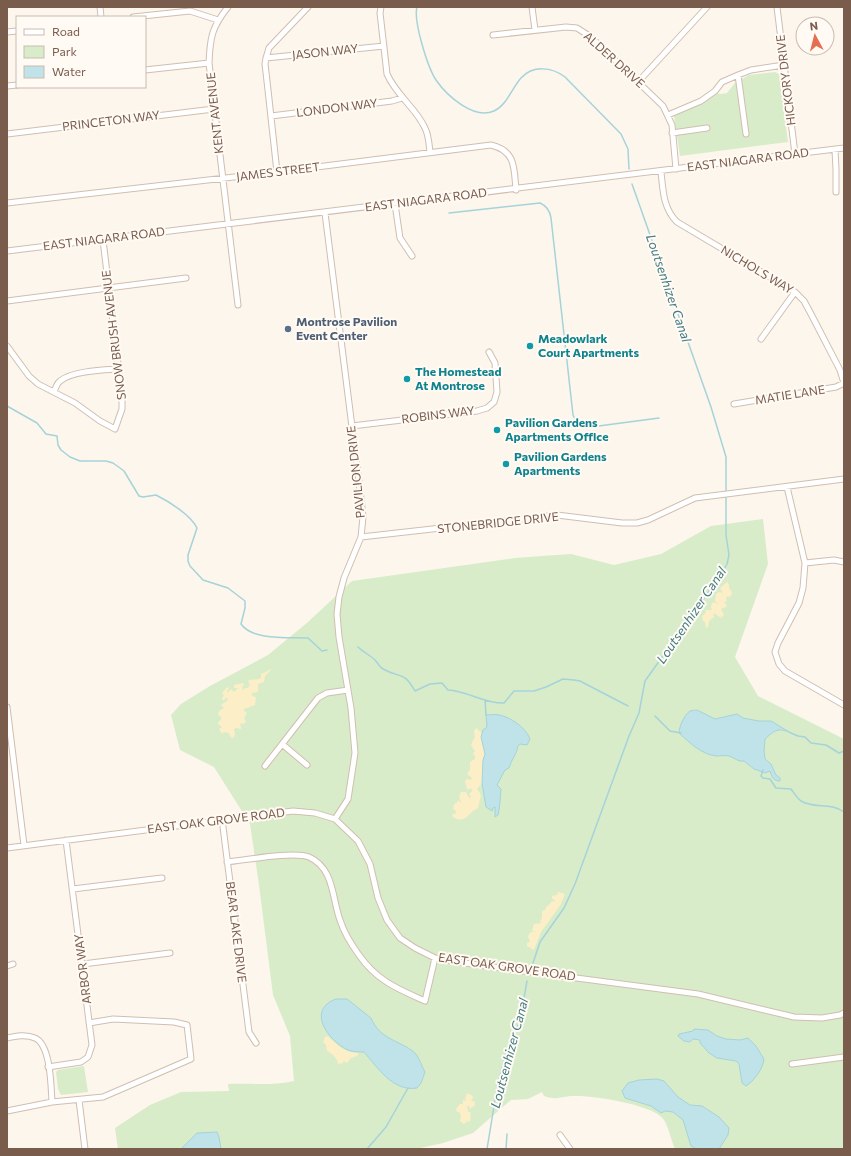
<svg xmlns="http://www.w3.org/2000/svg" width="851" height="1156" font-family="Commissioner,sans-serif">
<rect width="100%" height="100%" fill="#fdf6ec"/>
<path fill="#d8ecc9" d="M775,72L779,74L780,79L788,142L680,156L674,116L700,104L715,93L721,94L727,93L735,83L749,75Z
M763,519L768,564L735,657L758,696L844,739V1149H675C671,1140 669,1128 664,1120C656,1105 592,1095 574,1096C562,1096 557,1101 544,1096L542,1092L528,1099L511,1100L473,1133L443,1143L416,1149H118L115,1128L150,1105L181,1092L229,1091L228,1084C250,1083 273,1086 294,1081L290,1036L273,995L259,885L250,824L214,767L180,750L171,715L181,704L210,686L268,655L308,622L352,581L515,558L571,554L614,565L661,554L711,526Z
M84,1066L88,1092L61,1095L58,1089L56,1072L58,1070Z"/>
<path fill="#fcefc7" d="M727,582L729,584V588L732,592L731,596L726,597L727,601L724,602L727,606L726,607L721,609L724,615L721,618L714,613L713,615L714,617L709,621L708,627L706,628L705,622L703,621L702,616L705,614L706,610H712L711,607L712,603L715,602L716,604H717L715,600L716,594L719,592L723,593L720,588Z
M269,669L271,670L265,676L264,682L258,684V692L252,693V696L256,697L255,705L244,709V711L247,713L244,718L246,722L243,724L240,723L241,729L236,728L234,729L235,734L234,737L232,738L230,736L229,733L224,732L222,734L219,729L222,727L218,724L219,721L221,720V717L218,715L219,711L224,708L221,705L227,701L228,698H226L224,700H222V699L224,695L222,693L227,687L229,688L227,691V693L231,689L234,692L238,688H234V685L243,683L244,685L242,687L243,690L245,688H248L250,684L248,681C253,678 257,681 261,678V674L268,671Z
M476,728L482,733L481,737L485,754L483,760L482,783L477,789L481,795L478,808C468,812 466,825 453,817L452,815L456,813V811L453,809L454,804L457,803V801H459L461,803V802L459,797L461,792H466L469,798L471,797L469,794L472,791L471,788L468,790L467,789L465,781L467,779L471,780L472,778L467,774L470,770V762L475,759V756L473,754L475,751L471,745L475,737L474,731Z
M558,892L565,894L561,904L541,932L534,950L527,946V943L530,942L528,936L531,932H536L532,931L534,924L541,923L540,920L542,919V911L545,910L547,906L549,905L552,901L556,902L552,898V896L557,895Z
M327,1036C337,1044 344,1053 358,1053V1055L357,1056L351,1058L347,1063L343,1061V1063L338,1064C338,1059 332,1053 327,1051L326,1045L323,1042L325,1037Z
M467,1093L473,1096L472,1100H470L475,1102V1105L470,1109L469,1106H467L468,1112H470L471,1114L470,1115L471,1118L470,1121L466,1122L464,1124L460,1121L461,1115L459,1112H457L456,1109L460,1104H463V1100L467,1101L465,1099Z"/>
<path fill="#bfe3e8" stroke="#a5d3da" d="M697,710L715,719L737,714L743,718L759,721H771L791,733C778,727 775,730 765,739L764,751L765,759L771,764L776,775L780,778V781C773,781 772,777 770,771L765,773L754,769L744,761C738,762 735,758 729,756C725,755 721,756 716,756C701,754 690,743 679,733C679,727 684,715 690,711C690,711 696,710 697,710Z
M486,715C490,715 495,714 499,715C511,717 526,728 530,739L527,745L520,744L518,746C517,754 511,760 509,768L505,770L497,785L501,789C500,799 500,807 498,815L495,817V807L493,808L492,811L486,807L482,783L483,760L485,754L481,737L483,730L487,727Z
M336,999H347L371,1018C380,1040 400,1040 415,1053C419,1057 422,1067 425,1072L421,1083L417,1088C393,1092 378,1068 364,1052C359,1052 351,1052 346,1049C332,1042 311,1018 327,1004C329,1002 333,1000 336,999Z
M694,1029L708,1030L717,1036L726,1039L740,1040L748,1038L756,1046L764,1059C763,1069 754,1081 746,1086L742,1083L739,1064L736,1061L717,1058L709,1053L700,1043V1040L693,1039L690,1042L684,1041L678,1036L679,1034L693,1031Z
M657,1079L664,1081L678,1097L690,1105L702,1106L719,1117L729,1128L728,1135L719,1149H696L691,1146L683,1120L673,1112L665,1111L661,1113L651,1106L625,1098L622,1091L628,1083L639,1080Z
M217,1132L219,1137L221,1149H181L197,1133Z"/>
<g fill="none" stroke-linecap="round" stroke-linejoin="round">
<path stroke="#a5d3da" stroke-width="1.5" d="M417,7C413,21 428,68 436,80C447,96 474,120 494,111C507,105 512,88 521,78C533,65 552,67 565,77L621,134L628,149L629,169
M449,213L540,203C547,206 550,211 551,218L573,415C577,424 581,427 591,427L659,418
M7,406L37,423L46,434L57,436L58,445L61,450L70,457L80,461H106L113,463L120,468L124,471L139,496L143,497L156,495C168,501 191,515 197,528L188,555V561L190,566L203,580L228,588L245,601V608L241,624C253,641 289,637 308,638L322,651L327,650
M358,647C363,652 370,655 375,660C378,663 379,667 383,669C401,679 403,670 415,691L430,684L442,683L448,690C468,691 485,704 504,703L514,691H534L546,687L563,679L574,680L580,681L628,706
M485,700L486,715
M655,716L670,731L681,733
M791,733L798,736L805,737L811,743L826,745L839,753L844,751
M763,770L761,776L763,778L770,779L776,788L791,789C794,793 797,798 801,801C814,809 831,802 844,812
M533,963L540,942L564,908L575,884L629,736L639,713L645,681L722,573L727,564L729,555L726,535V457L711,407L632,184
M367,1149L386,1127L408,1088
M487,1149L497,1088L507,1049L520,1021L527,981
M506,1149L507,1134"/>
<defs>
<path id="minor" d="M100,7L101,17
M228,7C212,27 210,37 209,63L238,305
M381,7L380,13L387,74C396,95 416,108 425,128C429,136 429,144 430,153
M532,7L535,30
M777,7L795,154
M133,17L190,11L218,20
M7,32L17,31
M493,35L566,27L577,28L591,37L663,106L672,125L676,169
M266,58L384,46
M145,70L209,63
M738,75L746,134
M639,81L707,7
M7,86L17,85
M668,115L701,101L715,91L722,82L738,75L751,70L784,65
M271,116L392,101L402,98
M672,133L707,128
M7,134L214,109
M835,150L836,169V192
M277,172L268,90L265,64L266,58L269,48L308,7
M661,172C663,190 663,208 677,222L795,292L804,301L811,314L840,370L844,383L836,387L734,404
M7,203L277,172L491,145C516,151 514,168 516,190
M395,204L400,238L412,256
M325,213L361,498L363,517L361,537L344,578L339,597L337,614L339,637L351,708L355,753L348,799L335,819
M7,251L844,148
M7,301L186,278
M761,339L795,292
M7,346L29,376L38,384L75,403L100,421L115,429L122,409V397L103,240
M54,391C56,388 57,383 60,381C72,371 103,370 118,369
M352,426L477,411L487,408L494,402L497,392L495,363L489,352
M787,487L805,563L803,588L799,603L778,643L775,652L779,664L785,671L844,705
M361,537L557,515L622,523H637L648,520L695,498L844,479
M805,563L834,560L844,562
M7,707L24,845
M282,744L307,765
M265,766L318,698L327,693L348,690
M222,819L249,1032L256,1043
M7,848L293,811L315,813L335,819L358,841L370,864L378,898L387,920L400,938L415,948L435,958L478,965L698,994L794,1017L822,1018L840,1015L844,1013
M227,862C246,860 294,851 309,857C334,868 332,898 340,920C344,933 351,944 359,955C377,981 398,989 425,1001L435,958
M73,889L162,878
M83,964L170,953
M7,966L13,964
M7,1038C16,1036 26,1034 35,1038C51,1045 51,1087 52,1102
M792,1064L844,1057
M48,1067L81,1062L88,1057L92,1045L66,840
M79,1100L85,1149
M7,1111L52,1102L103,1097L191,1059L187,1025L174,1022L113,1019L89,1023
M560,1135L570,1149"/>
</defs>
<use href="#minor" stroke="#d1beb0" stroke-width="7"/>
<use href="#minor" stroke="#fff" stroke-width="5"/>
</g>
<circle fill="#5c6f8a" stroke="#fffaf3" stroke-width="1.5" cx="288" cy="329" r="4"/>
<g fill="#0f9aa8" stroke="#fffaf3" stroke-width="1.5">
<circle cx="530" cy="346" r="4"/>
<circle cx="407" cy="379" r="4"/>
<circle cx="497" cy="430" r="4"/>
<circle cx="506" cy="464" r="4"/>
</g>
<g text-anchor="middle" stroke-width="4" stroke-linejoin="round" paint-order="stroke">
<g font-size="12" fill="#7a5c4d" stroke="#fffaf3">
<text transform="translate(325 52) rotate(-6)" y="4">JASON WAY</text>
<text transform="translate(614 60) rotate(42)" y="4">ALDER DRIVE</text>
<text transform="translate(786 80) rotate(-97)" y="4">HICKORY DRIVE</text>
<text transform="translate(337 108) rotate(-7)" y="4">LONDON WAY</text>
<text transform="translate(215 113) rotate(-96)" y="4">KENT AVENUE</text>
<text transform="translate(111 121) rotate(-7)" y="4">PRINCETON WAY</text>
<text transform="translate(748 160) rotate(-7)" y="4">EAST NIAGARA ROAD</text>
<text transform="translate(278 172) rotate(-7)" y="4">JAMES STREET</text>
<text transform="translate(426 200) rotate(-7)" y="4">EAST NIAGARA ROAD</text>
<text transform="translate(104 239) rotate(-7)" y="4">EAST NIAGARA ROAD</text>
<text transform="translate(757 270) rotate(31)" y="4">NICHOLS WAY</text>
<text transform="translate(114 335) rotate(-97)" y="4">SNOW BRUSH AVENUE</text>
<text transform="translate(790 395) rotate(-9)" y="4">MATIE LANE</text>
<text transform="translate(438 415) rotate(-7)" y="4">ROBINS WAY</text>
<text transform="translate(356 472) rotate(-96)" y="4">PAVILION DRIVE</text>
<text transform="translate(498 523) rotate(-6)" y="4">STONEBRIDGE DRIVE</text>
<text transform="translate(216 821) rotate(-7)" y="4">EAST OAK GROVE ROAD</text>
<text transform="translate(236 932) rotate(83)" y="4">BEAR LAKE DRIVE</text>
<text transform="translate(507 967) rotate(8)" y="4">EAST OAK GROVE ROAD</text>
<text transform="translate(83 969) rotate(-97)" y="4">ARBOR WAY</text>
</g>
<g font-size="12" font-weight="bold" fill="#4e5e75" stroke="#fffaf3" text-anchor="start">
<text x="296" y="326">Montrose Pavilion<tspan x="296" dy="14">Event Center</tspan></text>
</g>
<g font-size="12" font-weight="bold" fill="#0d838f" stroke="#fffaf3" text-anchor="start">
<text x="538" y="343">Meadowlark<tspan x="538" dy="14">Court Apartments</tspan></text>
<text x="415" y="376">The Homestead<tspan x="415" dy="14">At Montrose</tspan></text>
<text x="505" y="427">Pavilion Gardens<tspan x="505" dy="14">Apartments Office</tspan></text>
<text x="514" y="461">Pavilion Gardens<tspan x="514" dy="14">Apartments</tspan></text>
</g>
<g font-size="13" font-style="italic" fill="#437c86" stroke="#fffaf3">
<text transform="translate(669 288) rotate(71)" y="5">Loutsenhizer Canal</text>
<text transform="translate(691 615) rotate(-56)" y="5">Loutsenhizer Canal</text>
<text transform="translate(509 1053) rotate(-75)" y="5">Loutsenhizer Canal</text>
</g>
</g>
<rect width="851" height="1156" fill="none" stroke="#7a5c4d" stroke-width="16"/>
<rect x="16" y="16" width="130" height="72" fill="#fffaf3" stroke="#cabbb1"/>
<rect x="24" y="29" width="20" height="6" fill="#ffffff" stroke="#cabbb1"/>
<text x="52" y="36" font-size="12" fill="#7a5c4d">Road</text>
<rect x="24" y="46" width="20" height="12" fill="#d8ecc9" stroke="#cabbb1"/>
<text x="52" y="56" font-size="12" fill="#7a5c4d">Park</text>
<rect x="24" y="66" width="20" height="12" fill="#bfe3e8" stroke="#cabbb1"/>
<text x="52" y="76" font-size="12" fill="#7a5c4d">Water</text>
<g transform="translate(815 36) rotate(353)"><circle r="19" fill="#fffaf3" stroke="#cabbb1"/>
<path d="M0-3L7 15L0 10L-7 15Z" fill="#e76f51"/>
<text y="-6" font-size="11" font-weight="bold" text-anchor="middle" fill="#7a5c4d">N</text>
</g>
</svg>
